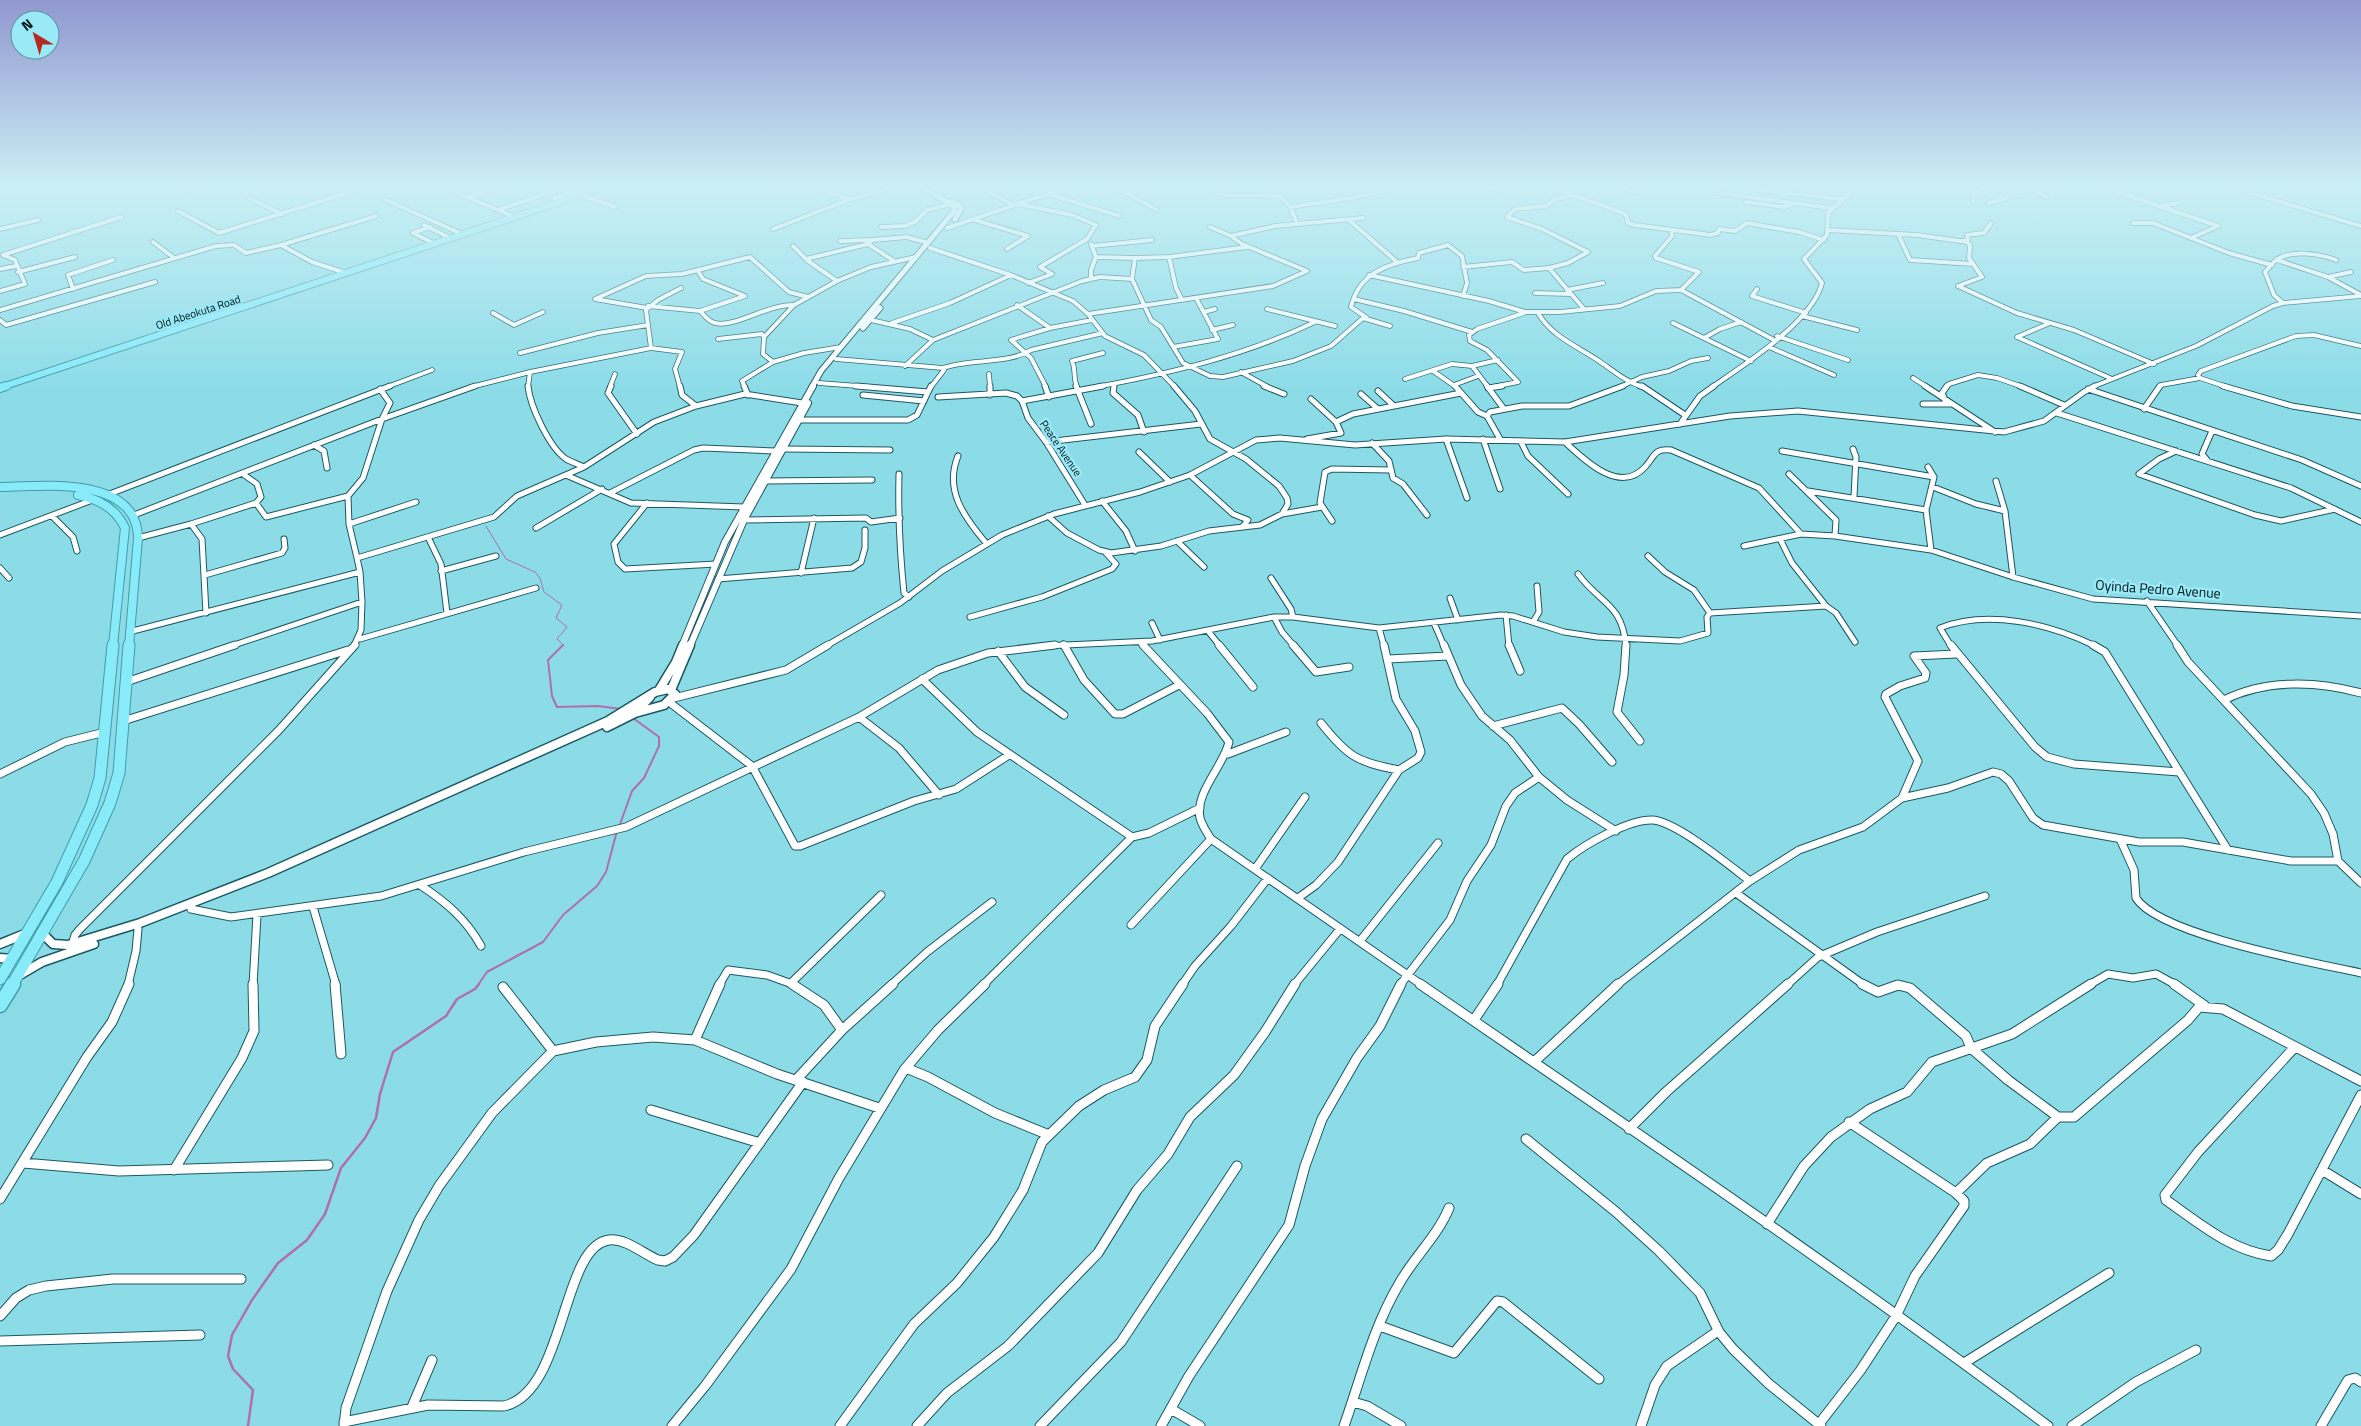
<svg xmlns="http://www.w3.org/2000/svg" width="2361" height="1426" font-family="'Titillium Web',sans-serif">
<rect width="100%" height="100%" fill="#8cdce8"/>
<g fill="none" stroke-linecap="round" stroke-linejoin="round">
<path stroke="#af6fac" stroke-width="1" d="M486,526L506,559L535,572L540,578L544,592L562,605L556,618L567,627L557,639L564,646"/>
<path stroke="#af6fac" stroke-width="2" d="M563,645L548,660L552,696L557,707L598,706L621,709
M619,827L632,791L644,778L659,746V737L633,718
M478,985L487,972L543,942L563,915L597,886L606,872L617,831"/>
<path stroke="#af6fac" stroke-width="2.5" d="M248,1426L253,1390L233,1369L228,1356L232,1335L252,1300L278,1263L307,1240L325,1214L341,1168L365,1138L376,1118L380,1094L393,1052L446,1016L457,999L475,989L479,984"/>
<defs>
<path id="minor-far3" d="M445,188L498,210L563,188
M812,188L850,199
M982,188L1013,205
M1113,188L1127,193L1157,210
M1149,188H1151
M1220,188L1218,193L1226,195L1280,196
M1282,188L1280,196L1290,207L1297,223
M1484,188L1503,190L1515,188
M1554,188L1623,213L1626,215L1628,223L1635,225L1711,235L1718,233L1719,229L1735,231L1747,223L1799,232L1824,240
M1622,188L1636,192
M2030,188L2046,197
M2060,188L2062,189
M2106,188L2218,226L2191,238
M2234,188L2361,226
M1752,189L1842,199
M186,191L196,188
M1711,192L1831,208
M1127,193L1141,188
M582,195L615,207
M1051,195L1120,216
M1572,195L1554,200L1546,206L1515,209L1507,217L1542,229L1588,252L1568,263L1549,268L1584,309
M469,197L497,188
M249,198L282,214
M554,198L585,188
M386,200L464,235
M1746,202L1784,207L1795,203
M1973,202L1974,194L1983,188L2013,193L2032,189
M1019,203L1070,188
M1989,203L2004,199L2013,193
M2161,206L2178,203
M1290,207L1351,198L1386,190
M498,210L515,217
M178,211L219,233L363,188
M975,220L1028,236L1007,249
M1349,220L1397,262
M2133,223H2153L2229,253L2272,265
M424,225L452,239
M430,227L413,233L435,244
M881,227L904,226L915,222L927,210L951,204
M1210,227L1231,236L1275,226L1363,218
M947,228L1018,204L1072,215L1096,225L1087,239L1040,267L1052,274L1028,283
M0,229L38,220
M773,229L851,199L890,188
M1671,230L1672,236L1655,256L1656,258L1699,272L1681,290
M1828,230L1917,235L1967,242L1970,245L1969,258L1982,277L1958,286
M1898,234L1910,260L1973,264
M840,241L872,240
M1961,241L1968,240L1967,235L1984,233L1991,223
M153,242L174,258
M868,244L894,261
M1091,244L1096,257L1091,270V278
M793,246L808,261L837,281
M1092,246L1152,240
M930,248L1011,275L1073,301L1088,314L1105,336L1144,355L1175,387
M3,255L121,217
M1096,257L1135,258L1132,279L1151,320L1161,327L1183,363L1210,376L1223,377L1293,361L1331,346L1363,318L1390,326
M1169,257L1176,288L1182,300
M1135,258L1169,257L1247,247
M806,259L868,244L872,240L907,237L928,243
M2277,260L2328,277L2361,295
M1463,267L1512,262L1524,270L1549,268
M0,269L16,266
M18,272L75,257
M346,273L312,262L281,245L376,216
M1369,275L1489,301L1525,312H1560L1620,306L1656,291L1681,290L1774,340
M2328,277L2351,272
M1958,286L2017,313L2074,330L2154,364
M73,289L68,275L113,260
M1757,289L1752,296L1806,313
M1567,290L1603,283
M0,291L25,284L15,260L3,255
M1535,293L1570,294
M1354,299L1404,311L1472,332
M2283,303L2274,295L2265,272C2269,268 2272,263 2276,260C2292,249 2320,254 2336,260
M1017,305L1050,328
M648,306L700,311L745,296L703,279L698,271
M647,308L595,299L646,276L682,274L750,257L789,292L808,297
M1267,309L1335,326
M0,310L216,246L234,245L246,253L281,245
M700,311C704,315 709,322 715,323C735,328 768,304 794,305
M1204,312L1215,309
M493,313L514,325L543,312
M1538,313C1552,337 1577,346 1599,361C1614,371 1626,382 1643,387
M1088,314L1273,286L1307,271L1242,244L1231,236
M1802,316L1857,330
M1367,318L1351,307C1359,273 1387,264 1418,258L1419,253L1448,245L1462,256L1467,283L1463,296
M0,320L6,325L155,282
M871,320L910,329L933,340L1082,281L1100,277L1132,279
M892,323L950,303L1011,275
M1673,323L1751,361
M1212,330L1233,325
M1777,336L1848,360
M764,337L794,305L837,281L871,267L916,257
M2017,337L2110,378
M2017,337L2050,323
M1704,338L1720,329L1741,322
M718,339L762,334L764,337L763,354L773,362
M1173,347L1218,339L1196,298
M1769,347L1834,375
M651,348L646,310L658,300L681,288
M520,353L598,333L648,325
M836,359L943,368L944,370L931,387
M905,366L933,340
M943,368C971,358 1006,365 1031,350L1103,333
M1433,371L1456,387
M1241,372L1268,387
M989,374L990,387
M1913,378L1927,387
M2200,378L2198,375L2201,371L2296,336L2314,335L2361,346
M1405,379L1452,364L1472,366
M819,383L871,387
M1454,385L1478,376
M1642,386L1644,387
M387,387L432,370
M471,387L530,372L651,348L682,352L675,369L680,387
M528,387L530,372
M610,387L615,374
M745,387L742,381L773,362L804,353L841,347
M1046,387L1031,358L1011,340L1050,328L1092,320
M1077,387C1073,378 1076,369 1072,361L1103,353
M1096,387C1172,373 1246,355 1315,322
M1488,387L1472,366L1498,360
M1493,387L1518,382L1487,350L1470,341L1469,335L1477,329L1524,313
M1620,387L1642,377L1669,371L1691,361L1708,358
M1712,387C1744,365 1813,321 1822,283L1804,259L1827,235L1828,213L1850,193V188
M1946,387L1949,384L1978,375L1997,378L2023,387
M2092,387L2196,346L2273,306L2283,303L2361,296
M2159,387L2161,385L2200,378L2227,387"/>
<path id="minor-far2" d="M528,386C530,406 549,447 566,459C571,462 578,464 584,467
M611,386L608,393L637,434
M680,386L682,395L696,406
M744,386L748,395
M856,386L928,392
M990,386V395
M1045,386L1049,397
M1076,386L1091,424
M1114,386L1113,393L1138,415L1144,432
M1174,386L1195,411L1210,439L1246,459L1279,486L1287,498L1288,504L1282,514
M1264,386L1284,394
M1455,386L1478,412L1487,416
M1487,386L1504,409
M1640,386L1643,387
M1642,386L1685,415
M1925,386L1995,432
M2020,386L2064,405
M2223,386L2292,406L2361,417
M1488,388L1502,386
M2088,389L2302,460L2361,486
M1378,391L1393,405
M1361,394L1378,409
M863,395L924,401
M938,397L1006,393L1017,396L1022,401L1028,418L1046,442L1085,505
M1311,399L1336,422
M1945,400L1942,393L1947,386
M1022,401L1103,386
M1923,404H1951
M2144,409L2160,386
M2057,413L2291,488L2361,522
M799,420H908L917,415L931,386
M1680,424L1700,396L1714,386
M1307,439L1341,433L1336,422L1353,414L1461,393
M1446,439L1467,498
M1483,439L1500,489
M1500,439L1487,416L1490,412L1522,406H1569L1623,386
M1046,442L1201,424
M1521,442L1528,456L1568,494
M1565,442C1584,460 1620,495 1645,467C1655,456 1654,448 1671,450L1759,488L1801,534
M1372,443L1389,461L1393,478L1403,484L1427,515
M314,445L324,451L327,468
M783,449L890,450
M1853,449L1856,457L1854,497
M1782,451L1934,477
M2176,451L2159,459L2139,474L2255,515L2281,521L2335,509
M1139,452L1170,482
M958,456C944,490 964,517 986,543
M2207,460L2202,454L2212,431
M1928,467L1934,477L1926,510L1931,550
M899,474C898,513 900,554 904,593L909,597
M1789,474L1836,520L1835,536
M566,475L631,503L744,507
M1190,475L1233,514L1248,520L1243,526
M765,481L872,480
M1996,481L2005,511L2013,577
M1933,487L1976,504L2005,511
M1808,491L1926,510
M610,493L694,450L703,448L775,451
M107,495L390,386
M1102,501L1126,531L1135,551
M256,503L266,517L348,496
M647,503L614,544L618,562L625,569L716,564
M134,515L382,419L475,386
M52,516L73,537L77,551
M1048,516L1067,533L1099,550L1111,553L1161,546L1209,531L1260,525L1282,514L1322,507
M744,520L866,518L871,522L900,518
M1332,521L1320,503L1325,472L1332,469L1390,470
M191,524L256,503L261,497L257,484L243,474
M349,524L416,502
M536,528L602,489
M0,535L95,499
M428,537L441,564L447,613
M138,538L191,524L202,539L206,613
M1780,539L1792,563L1826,606L1836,613L1855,642
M1177,541L1204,567
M1744,546L1801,534L1835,536L1931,550L2013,577L2093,599L2361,616
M1648,556L1665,572L1694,590L1710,613
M357,558L349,524L348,496L363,478L382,419L390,403L380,389
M0,568L9,578
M441,571L496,556
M360,572L357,558L494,517L517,496L584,467L654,422L696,406L745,394L802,403
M801,573L814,518
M1578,574C1600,604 1622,603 1626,646
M205,575L282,553L285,548L284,539
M1271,578L1291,609L1293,617
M718,579L852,568L861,562L865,548V530
M1450,598L1458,620
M2147,601L2178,646
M1710,613L1826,606
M1506,615L1509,646
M970,617L1042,597L1112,569L1116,564L1106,553
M1274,617L1282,632L1294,646
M1533,622L1539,612L1537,586
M1152,623L1160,640
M1434,623L1444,646
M1379,628L1384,646
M1208,631L1220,646
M129,632L360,572L362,602
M360,639L536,588
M1140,642L1144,646
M1063,644L1064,646
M231,646L362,602L361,630L354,646
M826,646L900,603L942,571L1002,535L1054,514L1140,492L1190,475L1256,440L1280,438L1355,445L1446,439L1565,442L1730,416L1798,411L2004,432L2044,421L2084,392L2095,386
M1044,646L1152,641L1274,617H1293L1379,628L1501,615L1513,616L1564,632L1597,637L1680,641L1708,633L1707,617L1710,613
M1951,646L1940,628C1988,609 2050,624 2095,646"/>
<path id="minor-far1" d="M1064,645L1084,680L1115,714H1123L1179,685
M1143,645L1207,713L1229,742C1223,767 1195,792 1200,818C1202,825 1207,833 1211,839L1422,985
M1219,645L1253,687
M1293,645L1316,672L1349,667
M1444,645L1461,685L1482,716L1510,740L1539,777L1567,800L1616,831
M1509,645L1520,671
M1626,645L1624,675L1617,712L1640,741
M1951,645L2035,747L2047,757L2074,764L2179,772
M2093,645L2105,652L2228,850
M2177,645L2188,662L2311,794L2324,813L2333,834L2338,861L2361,883
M998,651L1025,687L1064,715
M1388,659L1448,656
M922,679L977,732L1132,837L983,985
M126,682L235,645
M674,698L786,670L828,645
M2224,700C2266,679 2317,681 2361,693
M669,702L752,766L795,846H800L914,801L956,789L1009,755
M859,717L899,748L939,795
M123,721L348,650
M1321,723C1348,757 1357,762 1399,770
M1493,726L1562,708L1579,724L1612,762
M1228,754L1286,732
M0,774L65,742L105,732
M1902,798L1918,761L1885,697L1886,694L1900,686L1925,678L1926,673L1914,656L1956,654
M1132,837L1149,833L1200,808
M2120,839L2134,870L2136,898C2159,935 2316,963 2361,973
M1255,869L1305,797
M1750,881L1799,850L1863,827L1902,798L1948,788L1993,772L2001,774L2009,781L2033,818L2043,825L2139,842H2183L2291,861H2338
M420,885C446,902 466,919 481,946
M1736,893L1864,985
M1298,898L1316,885L1338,862L1399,770L1418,758L1421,752L1415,731L1396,699L1384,645
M313,907L336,985
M191,909L231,917L381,896L524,852L626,827L859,717L938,670L988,653L1055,645
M1131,925L1211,839
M1360,941L1438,843
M72,945L75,935L80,929L279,730L355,645
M792,982L881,895
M128,985L136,951L138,929
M253,985L257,915
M719,985L728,970L767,975L795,985
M891,985L927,952L992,902
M1182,985L1195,966L1231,926L1268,878
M1294,985L1340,929
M1400,985L1450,920L1467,881L1491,845L1506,806L1515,793L1539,777
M1497,985L1567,859C1585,844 1629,819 1653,820C1677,822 1730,866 1750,881L1617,985
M1787,985L1818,957L1877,932L1985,896
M2089,985L2108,974L2133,978L2156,974L2176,985"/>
<path id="minor" d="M335,984L341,1054
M792,984L824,1005L842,1030
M1420,984C1631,1129 1843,1272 2048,1426
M1862,984L1878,992L1898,985L1910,988L1966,1036L1971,1048L2008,1080L2058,1117H2074L2188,1020L2199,1007L2223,1009L2361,1081
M2174,984L2205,1006
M503,987L553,1051
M1474,1020L1498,984
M695,1040L720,984
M2294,1048L2198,1152L2165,1195L2166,1200C2199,1223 2230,1250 2271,1256L2278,1250L2288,1234L2361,1095
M1534,1062L1618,984
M906,1068L928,1077L995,1113L1049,1135
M796,1080L842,1030L893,984
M651,1110L760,1143
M1629,1129L1666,1092L1788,984
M1526,1139L1616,1212L1659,1251L1700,1293L1719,1332L1733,1349L1769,1384L1821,1426
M23,1163L119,1171L328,1165
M174,1170L242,1058L254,1031L253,984
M2322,1170L2361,1194
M1956,1193L1987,1163L2030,1144L2058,1117
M0,1199L87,1057L112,1022L129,984
M1767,1224L1804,1166L1831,1137L1870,1109L1907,1092L1932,1062L2012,1034L2091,984
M0,1316L16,1298L29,1290L46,1286L113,1279H241
M1380,1326L1454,1353L1497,1301L1503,1302L1599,1379
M0,1341L200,1335
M1964,1363L2109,1273
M1353,1402L1367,1406L1401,1426
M412,1407L432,1360
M1171,1409L1200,1426
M344,1422L428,1405L504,1406C566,1392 561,1246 609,1240C626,1238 643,1254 658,1260L665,1261L673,1257L694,1235L803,1082
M1819,1424L1860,1371L1896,1316L1915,1276L1964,1206V1201L1956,1193L1849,1122
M344,1426L346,1408L387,1291L419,1220L439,1186L492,1113L553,1051L596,1042L653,1037L695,1040L777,1074L879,1108
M672,1426L705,1386L791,1269L839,1178L904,1070L938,1030L985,984
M840,1426L914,1324L957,1283L994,1237L1023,1190L1042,1142L1079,1106L1104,1090L1135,1077L1147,1060L1155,1026L1183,984
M917,1426L947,1393L1008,1346L1098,1253L1137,1190L1168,1154L1190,1117L1234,1075L1265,1032L1295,984
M1040,1426L1121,1342L1237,1166
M1161,1426L1189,1376L1289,1225L1305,1166L1322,1119L1357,1058L1380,1026L1401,984
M1344,1426C1361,1378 1373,1328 1399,1284C1414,1257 1437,1237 1449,1208
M1641,1426L1655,1385L1667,1366L1718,1331
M2072,1426L2136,1382L2196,1350
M2321,1426L2348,1380L2355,1378L2361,1382"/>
<path id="tertiary-far2" d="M952,201L962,208L955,219
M863,328L880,308
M812,387L821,371L955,210L951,204L922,188"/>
<path id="tertiary-far1" d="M682,646L725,542L813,386
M690,646L744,520L808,403"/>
<path id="tertiary" d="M659,690L676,662L683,645
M671,690L690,645
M607,727L635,713
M41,932L53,944L68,945L140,923L268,873L608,721L655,692L668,689L675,694L664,705L635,713L650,697
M0,944L27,933
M0,958L12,959
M18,976L42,962L94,944"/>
<path id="trunk-far3" d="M2,387L602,188"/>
<path id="trunk-far2" d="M0,388L6,386
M0,487C43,486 137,475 138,538L129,646
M78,495C99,499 116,508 125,528L113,646"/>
<path id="trunk-far1" d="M0,979L57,882L92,805L100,778L113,645
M12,985L84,861L110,803L119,773L129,645"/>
<path id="trunk" d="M0,1005L13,984"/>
</defs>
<use href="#minor-far3" stroke="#1a5962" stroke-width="5.5"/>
<use href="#minor-far2" stroke="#1a5962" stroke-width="7"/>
<use href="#minor-far1" stroke="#1a5962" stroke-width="9"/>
<use href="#minor" stroke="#1a5962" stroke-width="11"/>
<use href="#tertiary-far2" stroke="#1a5962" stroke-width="7"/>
<use href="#tertiary-far1" stroke="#1a5962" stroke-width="8"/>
<use href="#tertiary" stroke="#1a5962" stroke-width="11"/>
<use href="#trunk-far3" stroke="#449ba8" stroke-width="8"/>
<use href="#trunk-far2" stroke="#449ba8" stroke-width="10"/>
<use href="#trunk-far1" stroke="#449ba8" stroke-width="13"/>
<use href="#trunk" stroke="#449ba8" stroke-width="17"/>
<use href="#minor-far3" stroke="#fff" stroke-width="4"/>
<use href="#minor-far2" stroke="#fff" stroke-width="5"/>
<use href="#minor-far1" stroke="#fff" stroke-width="7"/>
<use href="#minor" stroke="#fff" stroke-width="9"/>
<use href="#tertiary-far2" stroke="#fff" stroke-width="5"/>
<use href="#tertiary-far1" stroke="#fff" stroke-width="6"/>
<use href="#tertiary" stroke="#fff" stroke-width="8"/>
<use href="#trunk-far3" stroke="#87ebfa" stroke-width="6"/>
<use href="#trunk-far2" stroke="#87ebfa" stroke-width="8"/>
<use href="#trunk-far1" stroke="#87ebfa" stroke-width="11"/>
<use href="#trunk" stroke="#87ebfa" stroke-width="14"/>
</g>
<linearGradient id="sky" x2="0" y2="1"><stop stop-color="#9198d0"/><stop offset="0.48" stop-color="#cbeff5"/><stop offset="1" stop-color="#cbeff5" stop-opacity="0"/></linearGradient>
<rect width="2361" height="388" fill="url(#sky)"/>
<g text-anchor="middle" stroke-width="5" stroke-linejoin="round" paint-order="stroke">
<g font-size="11" fill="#001014" stroke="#99e9f6">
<text transform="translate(198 312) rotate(-18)" y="4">Old Abeokuta Road</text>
<text transform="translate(1061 448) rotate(56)" y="4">Peace Avenue</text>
</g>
<g font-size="14" fill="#001014" stroke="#99e9f6">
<text transform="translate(2158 589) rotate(4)" y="5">Oyinda Pedro Avenue</text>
</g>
</g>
<g transform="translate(35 35) rotate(322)"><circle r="24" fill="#99e9f6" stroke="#5c929c"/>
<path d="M0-4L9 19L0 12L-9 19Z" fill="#b72821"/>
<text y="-8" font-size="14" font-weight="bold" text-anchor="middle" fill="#001014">N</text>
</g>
</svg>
